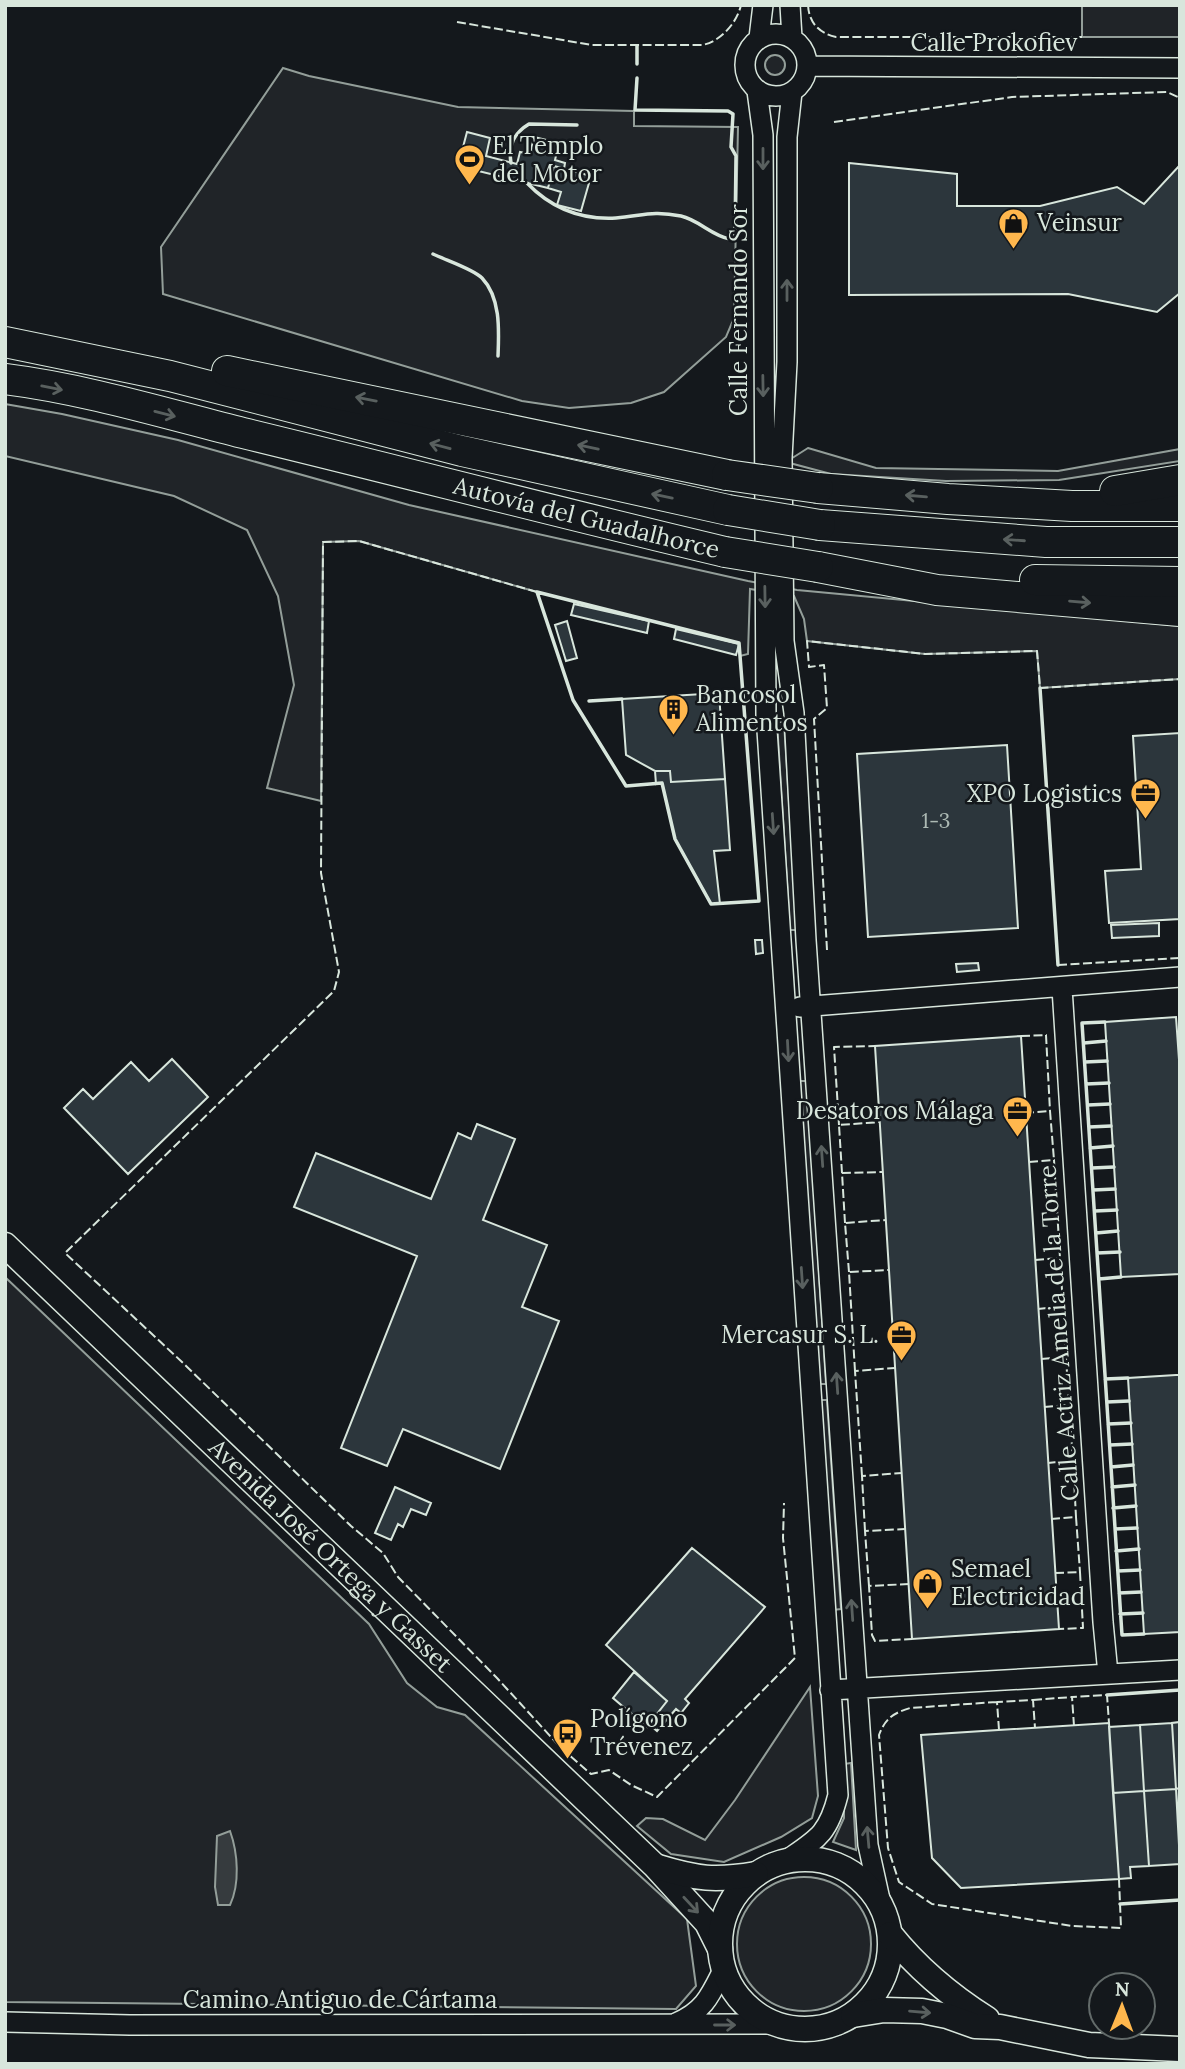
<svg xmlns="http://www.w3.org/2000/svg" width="1185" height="2069" font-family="Lora,serif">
<rect width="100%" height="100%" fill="#14181c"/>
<path fill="#202428" stroke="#939e99" stroke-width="2" d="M1082,5H1180V37H1082Z
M765 65a10 10 0 1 1 20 0a10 10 0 1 1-20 0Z
M283,68L309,76L458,107L634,111V126L738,127L734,318L726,337L664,392L631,403L569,408L522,401L163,294L161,247Z
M5,404L62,414L178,440L409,505L748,581L797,590L1180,626V679L1040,688L1037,651L925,654L807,641L804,619L794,596L750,589L748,654L740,656L739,643L537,592L359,541L323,542L321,801L267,788L294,685L278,596L247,530L174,496L5,456Z
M808,448L876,468L1058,471L1180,449V461L1059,480L946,481L831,474L786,462Z
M777,722H784L797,930H790Z
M800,1081H807L826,1384H819Z
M5,1277L369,1624L407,1683L437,1707L465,1715L687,1919L696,1986L676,2009L5,2002Z
M819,1400H827L841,1609L833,1610Z
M810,1687L818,1796L812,1818L781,1837L724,1862L671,1854L637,1826L646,1818L663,1819L705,1840L735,1800Z
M851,1763L856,1850L833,1842L844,1818V1764Z
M737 1944a67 67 0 1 1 134 0a67 67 0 1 1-134 0Z"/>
<path fill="#363b3e" stroke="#939e99" stroke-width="2" d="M230,1831C238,1853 240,1884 230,1905H218L215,1887L217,1836Z"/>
<path fill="#2c363c" stroke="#d8e6dc" stroke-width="2" d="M467,132L490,138L486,156L517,164L520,152L530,154L534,137L559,143L555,160L565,163L564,169L554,166L548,188L458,166Z
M849,163L957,174V206H1040L1117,187L1144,204L1179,166L1180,293L1157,312L1068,294L849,295Z
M554,166L591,176L581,211L557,205L561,192L548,188Z
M574,604L649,621L647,633L571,615Z
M567,621L577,658L566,661L555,625Z
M676,629L739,644L736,655L674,639Z
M719,693L725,779L671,782L670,771H655L626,755L622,699Z
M1180,733V919L1109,923L1105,871L1141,869L1133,736Z
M1007,745L1018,928L868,937L857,754Z
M655,771H670L671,782L725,779L730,850L714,851L720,904H711L675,839L662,783L656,784Z
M1159,923V936L1112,938L1111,925Z
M755,940H762L763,953L756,954Z
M978,963L979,970L957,972L956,964Z
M1176,1017L1180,1074V1274L1121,1277L1105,1022Z
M1021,1036L1059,1629L912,1639L875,1046Z
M172,1059L208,1097L128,1174L64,1108L83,1089L93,1099L131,1062L149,1081Z
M477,1124L515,1139L483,1220L547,1245L522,1307L559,1321L500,1469L403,1429L387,1466L341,1448L417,1256L294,1207L316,1153L431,1199L458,1133L471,1139Z
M1176,1375H1180V1632L1144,1634L1128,1378Z
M395,1487L431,1503L426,1515L411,1509L403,1527L398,1524L391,1540L375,1533Z
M692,1548L765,1607L685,1699L689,1703L681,1713L676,1709L657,1731L649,1724L667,1701L606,1645Z
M634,1672L667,1701L647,1727L613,1698Z
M1180,1722V1788L1176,1789L1172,1723Z
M1109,1723L1119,1879L961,1888L932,1858L921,1735Z
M1172,1723L1176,1789L1144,1791L1140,1725Z
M1140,1725L1144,1791L1113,1793L1109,1727Z
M1180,1788V1843L1176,1789Z
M1176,1789L1180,1864L1149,1866L1144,1791Z
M1144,1791L1149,1866L1130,1867L1131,1878L1119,1879L1113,1793Z"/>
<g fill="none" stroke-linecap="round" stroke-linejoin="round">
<defs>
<path id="minor" d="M790,5L792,38
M745 65a31 31 0 1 1 62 0a31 31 0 1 1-62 0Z
M759,38L763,5
M807,66L1180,68
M757,91L763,135L766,715L838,1795C828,1835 817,1839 785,1861
M792,92L787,137V362L782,458L784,641L794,713L806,940L868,1845L881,1904
M1062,988L1103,1622L1108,1674
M800,1007L1180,977
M830,1690L1180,1670
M5,2022L130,2025L774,2024
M676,2023C704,2011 710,1996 723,1970"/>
<g id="major">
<path id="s1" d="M5,1245L654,1865L707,1923L720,1949"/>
<circle cx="805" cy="1944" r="85"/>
<path d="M658,1867C697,1879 715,1881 756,1874"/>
<path d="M890,1934C918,1969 949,1995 987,2019"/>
<path d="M853,2015L884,2010L922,2011L947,2016L975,2026L1000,2027L1089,2045L1180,2049"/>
</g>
<g id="highway">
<path d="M5,342L170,376L462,451L728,510"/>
<path d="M227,371L727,475"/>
<path id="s2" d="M5,379C85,389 164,413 243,433C404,472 564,514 725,552"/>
<path d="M818,488L948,499L1072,506H1180"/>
<path d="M1115,491L1180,480"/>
<path d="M820,525L1046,542H1180"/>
<path d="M818,567L937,590L1180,611"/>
<path d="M1035,580L1180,582"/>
</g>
</defs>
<use href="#minor" stroke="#d8e6dc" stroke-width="22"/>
<use href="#major" stroke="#d8e6dc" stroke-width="27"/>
<use href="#highway" stroke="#d8e6dc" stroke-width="32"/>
<use href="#minor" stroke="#14181c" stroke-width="19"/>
<use href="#major" stroke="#14181c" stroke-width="24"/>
<use href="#highway" stroke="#14181c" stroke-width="30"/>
<defs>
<path id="highway-bridge" d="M727,475L818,488
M728,510L820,525
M725,552L818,567"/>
</defs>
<use href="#highway-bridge" stroke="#d8e6dc" stroke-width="32" stroke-linecap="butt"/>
<use href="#highway-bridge" stroke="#14181c" stroke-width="30"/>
<path stroke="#d8e6dc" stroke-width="2" stroke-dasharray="9 3.5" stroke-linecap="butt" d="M808,5C809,23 819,33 836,37H1082
M457,22L592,45H702C720,42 737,23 741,5
M834,122L1012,97L1167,92L1180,98
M537,592L359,541L323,542L321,873L339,972L334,991L65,1253L182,1362L351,1526L383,1553L398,1577L497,1678L562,1749L591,1774L609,1770L631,1785L657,1797L795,1658L783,1538L784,1503
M827,950L814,719L827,708L824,665L809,667L807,641L925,654L1037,651L1040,688L1180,679
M1058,965L1180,958
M1021,1036L1046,1035L1050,1111
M1025,1113L1050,1111L1054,1160
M839,1125L834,1047L875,1046
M1029,1162L1054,1160L1060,1258
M842,1173L839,1125L880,1122
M845,1223L842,1173L883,1172
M1035,1260L1060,1258L1063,1306
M849,1272L845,1223L886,1220
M1038,1309L1063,1306L1066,1357
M1041,1359L1066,1357L1069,1405
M855,1371L849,1272L889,1270
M1044,1407L1069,1405L1073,1460
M1048,1463L1073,1460L1076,1517
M862,1476L855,1371L895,1368
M1051,1519L1076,1517L1080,1572
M865,1531L862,1476L902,1473
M1055,1573L1080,1572L1083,1628L1059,1629
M909,1584L869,1586L872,1635L875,1641L912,1639
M869,1586L865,1531L905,1529
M1033,1700L1072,1697
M997,1702L910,1708C893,1713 885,1719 879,1735L888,1848L899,1882L932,1904L1072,1926L1121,1928L1119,1879
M1074,1726L1072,1697L1107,1695L1109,1723
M999,1730L997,1702L1033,1700L1035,1728"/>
<path stroke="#d8e6dc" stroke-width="3.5" d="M637,64V46
M511,163C508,145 514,133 529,124L577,125
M527,183C551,208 581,220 616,218C642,216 652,210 681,216C699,220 712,236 730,239L735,237L736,156L731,147L733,114L728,111L635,110L637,78
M433,254C445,260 473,269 482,278C501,298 499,331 498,356
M537,592L739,643L759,901L711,904L675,839L662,783L626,786L573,700Z
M1040,688L1058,965
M589,701L622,699
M1105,1022L1082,1023L1122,1635L1144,1634
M1084,1043L1106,1041
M1085,1062L1107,1061
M1086,1084L1109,1083
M1088,1105L1110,1104
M1089,1127L1111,1126
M1090,1148L1113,1146
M1092,1168L1114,1167
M1093,1190L1115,1189
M1095,1211L1117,1210
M1096,1233L1118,1231
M1097,1253L1120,1252
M1099,1279L1121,1277
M1105,1379L1128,1378
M1107,1402L1129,1401
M1108,1424L1131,1423
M1110,1445L1132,1444
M1111,1467L1133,1465
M1112,1487L1135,1485
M1113,1508L1136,1506
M1115,1529L1137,1528
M1116,1551L1139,1549
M1118,1571L1140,1570
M1119,1593L1141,1592
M1120,1614L1143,1613
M1107,1695L1180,1690
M1120,1904L1180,1900"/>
</g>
<defs><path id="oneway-shaft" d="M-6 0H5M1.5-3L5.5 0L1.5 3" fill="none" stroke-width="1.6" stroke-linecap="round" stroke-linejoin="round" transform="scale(1.75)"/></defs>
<g stroke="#59605f">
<use href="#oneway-shaft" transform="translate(763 159) rotate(90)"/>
<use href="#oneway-shaft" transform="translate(787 290) rotate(-90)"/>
<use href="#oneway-shaft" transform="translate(763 386) rotate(89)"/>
<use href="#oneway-shaft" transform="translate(52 388) rotate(11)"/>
<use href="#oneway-shaft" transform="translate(366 399) rotate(-169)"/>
<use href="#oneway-shaft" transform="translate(165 414) rotate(14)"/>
<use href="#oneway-shaft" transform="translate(440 446) rotate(-165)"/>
<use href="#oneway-shaft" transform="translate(588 447) rotate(-168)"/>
<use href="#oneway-shaft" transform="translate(662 496) rotate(-168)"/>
<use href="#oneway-shaft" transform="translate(916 496) rotate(-175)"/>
<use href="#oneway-shaft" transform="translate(1014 540) rotate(-176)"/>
<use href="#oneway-shaft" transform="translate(765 597) rotate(89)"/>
<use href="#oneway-shaft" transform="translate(1080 602) rotate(5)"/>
<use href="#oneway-shaft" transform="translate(773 824) rotate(86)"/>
<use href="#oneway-shaft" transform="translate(788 1051) rotate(87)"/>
<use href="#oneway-shaft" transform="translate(822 1156) rotate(-94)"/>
<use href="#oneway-shaft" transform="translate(802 1278) rotate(86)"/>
<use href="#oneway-shaft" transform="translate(837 1383) rotate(-94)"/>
<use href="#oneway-shaft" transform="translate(852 1610) rotate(-94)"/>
<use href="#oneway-shaft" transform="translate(868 1837) rotate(-95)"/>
<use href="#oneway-shaft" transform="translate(691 1905) rotate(47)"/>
<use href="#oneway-shaft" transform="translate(920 2012) rotate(5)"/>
<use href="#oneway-shaft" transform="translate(725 2025)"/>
</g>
<defs>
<symbol id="stadium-pin" viewBox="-11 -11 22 30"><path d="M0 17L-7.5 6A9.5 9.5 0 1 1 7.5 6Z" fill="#ffb74d" stroke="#14181c"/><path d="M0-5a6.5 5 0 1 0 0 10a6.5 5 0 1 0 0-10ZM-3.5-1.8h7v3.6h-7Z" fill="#111"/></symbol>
<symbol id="shop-pin" viewBox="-11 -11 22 30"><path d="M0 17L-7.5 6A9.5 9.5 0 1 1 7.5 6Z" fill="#ffb74d" stroke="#14181c"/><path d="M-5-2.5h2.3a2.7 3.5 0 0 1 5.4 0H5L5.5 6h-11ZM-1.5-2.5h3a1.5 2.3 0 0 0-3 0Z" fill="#111"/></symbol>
<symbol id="building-pin" viewBox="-11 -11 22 30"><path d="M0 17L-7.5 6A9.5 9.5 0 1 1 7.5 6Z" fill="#ffb74d" stroke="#14181c"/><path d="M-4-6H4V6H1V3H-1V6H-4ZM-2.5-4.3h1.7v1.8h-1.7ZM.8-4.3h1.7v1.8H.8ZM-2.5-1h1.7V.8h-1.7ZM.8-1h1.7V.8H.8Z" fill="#111"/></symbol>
<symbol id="office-pin" viewBox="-11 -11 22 30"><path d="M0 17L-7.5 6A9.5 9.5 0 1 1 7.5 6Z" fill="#ffb74d" stroke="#14181c"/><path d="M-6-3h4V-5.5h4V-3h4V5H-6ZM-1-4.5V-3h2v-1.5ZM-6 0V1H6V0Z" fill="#111"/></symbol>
<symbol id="bus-pin" viewBox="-11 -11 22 30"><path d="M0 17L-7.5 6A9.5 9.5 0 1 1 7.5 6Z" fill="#ffb74d" stroke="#14181c"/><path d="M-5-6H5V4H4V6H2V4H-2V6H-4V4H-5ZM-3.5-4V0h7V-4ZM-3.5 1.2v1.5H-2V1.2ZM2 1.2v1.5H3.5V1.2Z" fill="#111"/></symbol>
</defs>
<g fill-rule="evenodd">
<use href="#stadium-pin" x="452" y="142" width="35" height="47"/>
<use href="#shop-pin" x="996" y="206" width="35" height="47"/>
<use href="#building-pin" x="656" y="692" width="35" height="47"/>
<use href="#office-pin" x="1128" y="776" width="35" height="47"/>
<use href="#office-pin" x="1000" y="1094" width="35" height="47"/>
<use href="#office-pin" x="884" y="1318" width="35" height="47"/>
<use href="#shop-pin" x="910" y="1566" width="35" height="47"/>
<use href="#bus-pin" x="550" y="1716" width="35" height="47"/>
</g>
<g text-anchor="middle" stroke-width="5" stroke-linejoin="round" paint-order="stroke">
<g font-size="21" fill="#adbab4">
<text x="936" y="828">1-3</text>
</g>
<g font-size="24" fill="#d8e6dc" stroke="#14181c">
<text x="994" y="51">Calle Prokofiev</text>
<text transform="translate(739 310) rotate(-90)" y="8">Calle Fernando Sor</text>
<text dy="8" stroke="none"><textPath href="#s2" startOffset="598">Autovía del Guadalhorce</textPath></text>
<text transform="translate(1059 1333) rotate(-94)" y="8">Calle Actriz Amelia de la Torre</text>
<text dy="8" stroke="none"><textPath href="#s1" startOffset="450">Avenida José Ortega y Gasset</textPath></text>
<text x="340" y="2008">Camino Antiguo de Cártama</text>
</g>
<g font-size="24" fill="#d8e6dc" stroke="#14181c" text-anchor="start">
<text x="492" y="154">El Templo<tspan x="492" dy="28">del Motor</tspan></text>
<text x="1037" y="231">Veinsur</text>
<text x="696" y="703">Bancosol<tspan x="696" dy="28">Alimentos</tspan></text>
<text x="1122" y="802" text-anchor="end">XPO Logistics</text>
<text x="994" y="1119" text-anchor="end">Desatoros Málaga</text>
<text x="879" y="1343" text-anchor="end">Mercasur S. L.</text>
<text x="951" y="1577">Semael<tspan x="951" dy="28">Electricidad</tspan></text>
<text x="590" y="1727">Polígono<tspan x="590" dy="28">Trévenez</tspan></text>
</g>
</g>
<rect width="1185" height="2069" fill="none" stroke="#d8e6dc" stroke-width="14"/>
<g transform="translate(1122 2006) rotate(1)"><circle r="33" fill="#14181c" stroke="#626a69" stroke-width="2"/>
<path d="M0-5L12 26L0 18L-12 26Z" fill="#ffb74d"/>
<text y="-10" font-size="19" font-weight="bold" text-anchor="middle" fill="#d8e6dc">N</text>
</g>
</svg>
